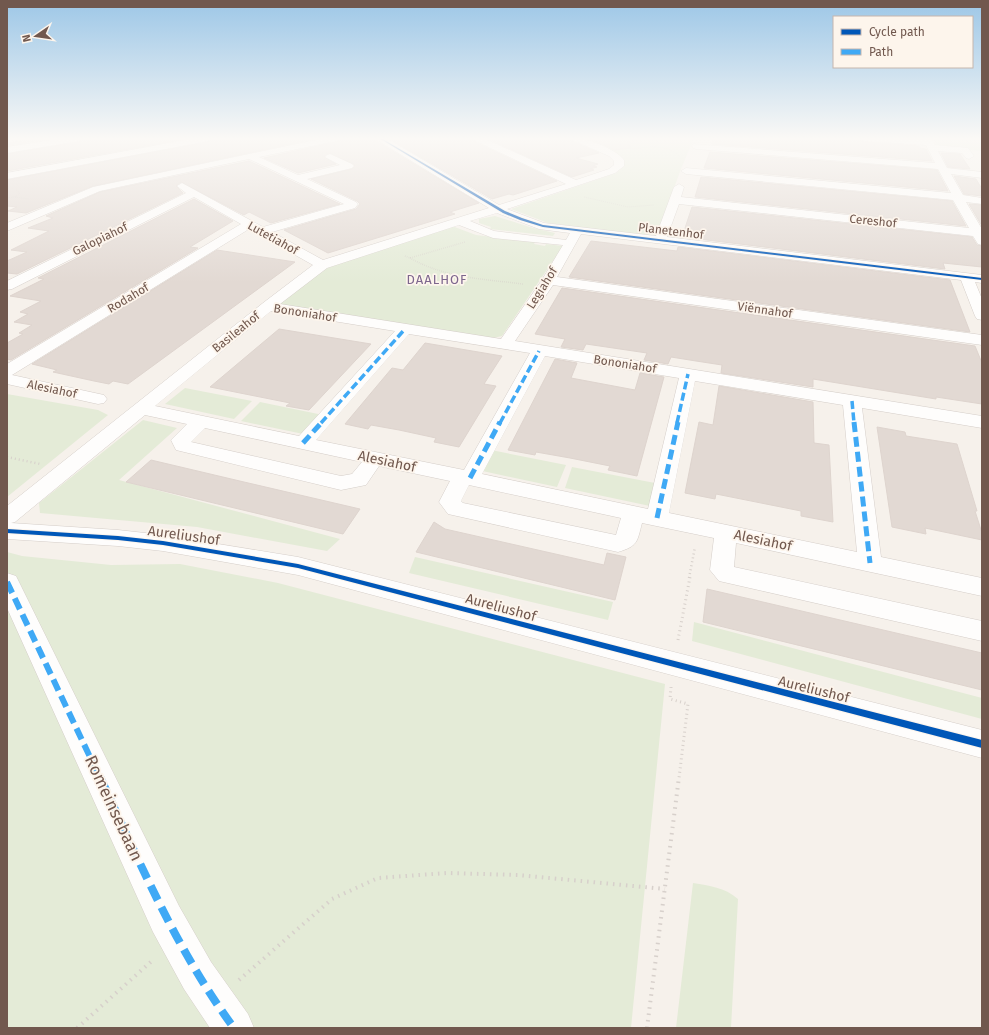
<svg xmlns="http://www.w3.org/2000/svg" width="989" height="1035" font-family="'Fira Sans',sans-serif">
<rect width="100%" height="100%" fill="#f6f1eb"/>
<path fill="#e4ebd7" d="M577,138H694L681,169L656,237L548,223L511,209L616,173L623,167V160L616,153Z
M933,138H982V151L938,147Z
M495,216L533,228L555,233L553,236L490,229L491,227L479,223V219Z
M452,226L476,235L535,242L534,244L545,246L546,244L563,246L502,336L493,338L275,306L323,269Z
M185,388L252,401L234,419L165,404Z
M7,394L98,410L108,415L7,497Z
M260,402L323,415L308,435L241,421Z
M143,420L177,428L119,480L340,539L327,551L197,527L40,513L39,503Z
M486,449L566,465L557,487L478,470Z
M572,467L655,483L650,506L565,488Z
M7,552L22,556L111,565L180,564L278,583L665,684L631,1028H7Z
M415,557L613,602L608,620L409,573Z
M694,622L982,698V719L692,641Z
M693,883C710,886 724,887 738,899L731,1028H676Z"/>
<path fill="#e2d9d3" stroke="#ded4ce" d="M39,138H57L7,145V143Z
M84,138H190L7,171V154L79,142Z
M213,138H319L93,186L26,213L8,211L17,207L7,206V180L208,142Z
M341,138H375L376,141L479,203L450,212L455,214L328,253L284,230L356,209L360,204L357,201L311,179L352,169L355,165L330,153L324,157L336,164L298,173L264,158L336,142Z
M388,138H472L473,141L557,181L513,195L509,194L492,199Z
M486,138H567V139L599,153L576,158L598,164L593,166L597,167L590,169L594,170L572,177Z
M583,138H629L630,148L615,150L598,142Z
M714,138H822L861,141L864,142L919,146L920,148L926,149L932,161L712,144Z
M710,152L937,170L948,191L704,168Z
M941,153L960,154L970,169L948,167Z
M249,161L340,204L271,223L249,212L244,215L181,182L176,186L183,193L17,274L7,273V261L27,252L11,250L49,231L28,228L53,218L46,216L100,192Z
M954,176L976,179L982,189V196L964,194Z
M701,177L952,201L966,226L695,197Z
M194,199L233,221L190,247L198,248L11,360L7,359V343L23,334L19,333L32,325L14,322L28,314L20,312L41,301L10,296L44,279L38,278Z
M969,204L982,205V226Z
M692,207L972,237L977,245L982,246V267L943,263L945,269L682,237Z
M591,241L677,251L678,247L950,280L970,332L569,277Z
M217,250L295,262L128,384L113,381L109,384L94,381L53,372L57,370L32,364Z
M562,288L975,346L982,363V404L936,397V399L813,379V387L721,373L722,365L696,361L671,357L668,364L644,360L647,353L586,344L583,350L561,347L565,339L535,334Z
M279,329L371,344L309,410L286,406L290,403L210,387Z
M425,343L502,356L484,384L496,386L459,447L434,442L436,438L399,430L371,425L368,429L345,424L392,368L403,370Z
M555,359L577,363L571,378L635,390L640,373L664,377L637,476L608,470L610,466L570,458L536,452L535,455L508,450Z
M719,386L813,402L814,443L829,445L833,522L801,516V511L716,494L715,499L685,493L699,422L713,425Z
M877,427L905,432L906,436L957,444L977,511H975L982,533V540L925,528L926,534L892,527Z
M151,460L244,482L360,509L343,534L126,482Z
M434,522L445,529L604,565L607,553L626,557L615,600L416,552Z
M707,589L982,653V690L703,622Z"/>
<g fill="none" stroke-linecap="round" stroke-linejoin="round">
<defs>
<path id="minor" d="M65,138H83L79,141L7,153V147Z
M196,138H212L208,141L7,179V173Z
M325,138H340L336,141L259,157L298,175L340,165L325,157L327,155L330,154L352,164L354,166L352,168L307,179L356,202L358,204L355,208L272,232L323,260L489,208L377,140L376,138H386L499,205L566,184L474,140L473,138H483L576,180L609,169L614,165V161L609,156L568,138C582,136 615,148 624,160V166L615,173L507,209L544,223L656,236L674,187L679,184L684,187L681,197L969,228L953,200L686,174L681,171L686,168L951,193L938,169L696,149L693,148L692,146L693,144L935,163L926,145L864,141L860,138H893L923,140L922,138H930L935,145L968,148L974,156L969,159L966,158L962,153L938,151L947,168L982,172V178L951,174L963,195L982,198V204L966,202L982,229V245L978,244L973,236L679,204L667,237L982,275V283L975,282L982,299V320L977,319L975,316L961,280L581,234L557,277L982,335V345L553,285L515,341L982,416V428L862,408L881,557L982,578V596L736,543L734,567L982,621V641L719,581L710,570L714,538L642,523C637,542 638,546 618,552L448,514L439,502L450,481L379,466L366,485L341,490L176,450L171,440L187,424L145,415L15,522L11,523L118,530L163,535L298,557L982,730V758L298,575L163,551L118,546L7,539V506L263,303L313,265L249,229L12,375L104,395L107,399L104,403L98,404L7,384V364L241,224L194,197L12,289L7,290V281L186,193L177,186L182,183L263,227L344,204L249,159L100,191L7,231V223L93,187ZM497,213L539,229L570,233L566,240L494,231L470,221ZM459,225L493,238L563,245L542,280L501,339L280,304L327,268ZM271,311L395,331L299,436L155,406ZM409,334L530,353L464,470L316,440ZM545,356L679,378L648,509L482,474ZM695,381L843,405L857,552L669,513ZM205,428L362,462L352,474L341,476L191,442ZM469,485L621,518L616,535L463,503L461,501Z
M7,573L16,576L19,582L179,906L211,962L248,1014L254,1028H210L184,989L153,932L7,608Z"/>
</defs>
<use href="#minor" stroke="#d5cec9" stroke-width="1"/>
<path stroke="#d7d0cb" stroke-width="1" stroke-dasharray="0.5 1.5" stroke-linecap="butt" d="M630,149C647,147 667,143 680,157
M15,197L20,193L16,190
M584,197L628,207L654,205
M7,198L14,197L29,199"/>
<path stroke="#d7d0cb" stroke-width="1.5" stroke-dasharray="0.5 1.5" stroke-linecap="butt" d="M405,256L410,258L465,242
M410,258C445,278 484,279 523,284"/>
<path stroke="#d7d0cb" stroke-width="2.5" stroke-dasharray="1 3" stroke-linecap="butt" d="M7,457L40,464
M689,578L695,547"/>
<path stroke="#d7d0cb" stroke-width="3" stroke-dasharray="1 3.5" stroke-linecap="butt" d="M678,640L690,577
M671,687L670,699L688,704L679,778"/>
<path stroke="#d7d0cb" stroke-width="4" stroke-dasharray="1.5 5" stroke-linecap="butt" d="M239,980L332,899L378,878L447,873L518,875L665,889
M77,1028L154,959
M647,1028L679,777"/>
<use href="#minor" fill="#fefdfc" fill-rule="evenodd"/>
<path stroke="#3fa9f5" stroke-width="3.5" stroke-dasharray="8 3.5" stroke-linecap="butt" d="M852,401L854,423
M321,423L405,329
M500,423L539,351
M677,423L688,374"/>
<path stroke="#3fa9f5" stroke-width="5" stroke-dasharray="10 5" stroke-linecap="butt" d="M854,422L870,563
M303,443L322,422
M470,478L500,422
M657,518L678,422"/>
<path stroke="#3fa9f5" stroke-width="6" stroke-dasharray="12 6" stroke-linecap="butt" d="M7,582L100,778"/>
<path stroke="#3fa9f5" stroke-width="8" stroke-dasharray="16 8" stroke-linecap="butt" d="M100,777C140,863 177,951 234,1028"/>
<defs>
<path id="cycleway" d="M379,138H381L505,211L522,218L543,225L982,278V280L543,227L520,220L503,213Z
M7,529L118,536L163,541L298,564L982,740V748L298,568L163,545L118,540L7,533Z"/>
</defs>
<use href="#cycleway" stroke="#fdf5ec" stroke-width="2"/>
<use href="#cycleway" fill="#0057b8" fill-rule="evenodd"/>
</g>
<linearGradient id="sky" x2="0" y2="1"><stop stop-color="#9dc7e7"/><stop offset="0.49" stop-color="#fbf9f6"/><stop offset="1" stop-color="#fbf9f6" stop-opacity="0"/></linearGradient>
<rect width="989" height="283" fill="url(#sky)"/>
<g text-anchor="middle" stroke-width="3.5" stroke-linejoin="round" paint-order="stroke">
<g font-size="12" fill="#71584e" stroke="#fdf5ec">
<text transform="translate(873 221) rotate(6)" y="4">Cereshof</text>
<text transform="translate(671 231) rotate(7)" y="4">Planetenhof</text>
<text transform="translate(273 238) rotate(29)" y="4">Lutetiahof</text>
<text transform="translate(100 239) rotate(-26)" y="4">Galopiahof</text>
<text transform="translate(542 288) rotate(-58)" y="4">Legiahof</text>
<text transform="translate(128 298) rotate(-31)" y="4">Rodahof</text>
<text transform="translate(765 310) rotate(8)" y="4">Viënnahof</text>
<text transform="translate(305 313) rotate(9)" y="4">Bononiahof</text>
<text transform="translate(236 332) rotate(-39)" y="4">Basileahof</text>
<text transform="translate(625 364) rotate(9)" y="4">Bononiahof</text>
<text transform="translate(52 389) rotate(12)" y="4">Alesiahof</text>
</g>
<g font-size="13" letter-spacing="1" fill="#7c668d" stroke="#fdf5ec">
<text x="437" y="284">DAALHOF</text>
</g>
<g font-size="14" fill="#71584e" stroke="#fdf5ec">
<text transform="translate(387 461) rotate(12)" y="5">Alesiahof</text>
<text transform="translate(184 535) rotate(8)" y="5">Aureliushof</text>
<text transform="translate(763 540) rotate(12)" y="5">Alesiahof</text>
<text transform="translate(501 607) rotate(15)" y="5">Aureliushof</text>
<text transform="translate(814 689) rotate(14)" y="5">Aureliushof</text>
</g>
<g font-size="17" fill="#71584e" stroke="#fdf5ec">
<text transform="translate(114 808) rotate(65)" y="6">Romeinsebaan</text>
</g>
</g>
<rect width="989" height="1035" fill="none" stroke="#71584e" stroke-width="16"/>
<rect x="833" y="16" width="140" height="52" fill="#fdf5ec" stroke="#c5b6ad"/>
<rect x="841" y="29" width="20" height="6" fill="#0057b8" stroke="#c5b6ad"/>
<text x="869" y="36" font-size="12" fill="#71584e">Cycle path</text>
<rect x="841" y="49" width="20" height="6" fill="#3fa9f5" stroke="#c5b6ad"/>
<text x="869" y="56" font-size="12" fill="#71584e">Path</text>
<g transform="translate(36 36) rotate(257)" stroke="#fdf5ec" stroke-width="3" paint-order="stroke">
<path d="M0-3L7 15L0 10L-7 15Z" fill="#71584e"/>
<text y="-6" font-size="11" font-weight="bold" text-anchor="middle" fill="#71584e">N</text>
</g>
</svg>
